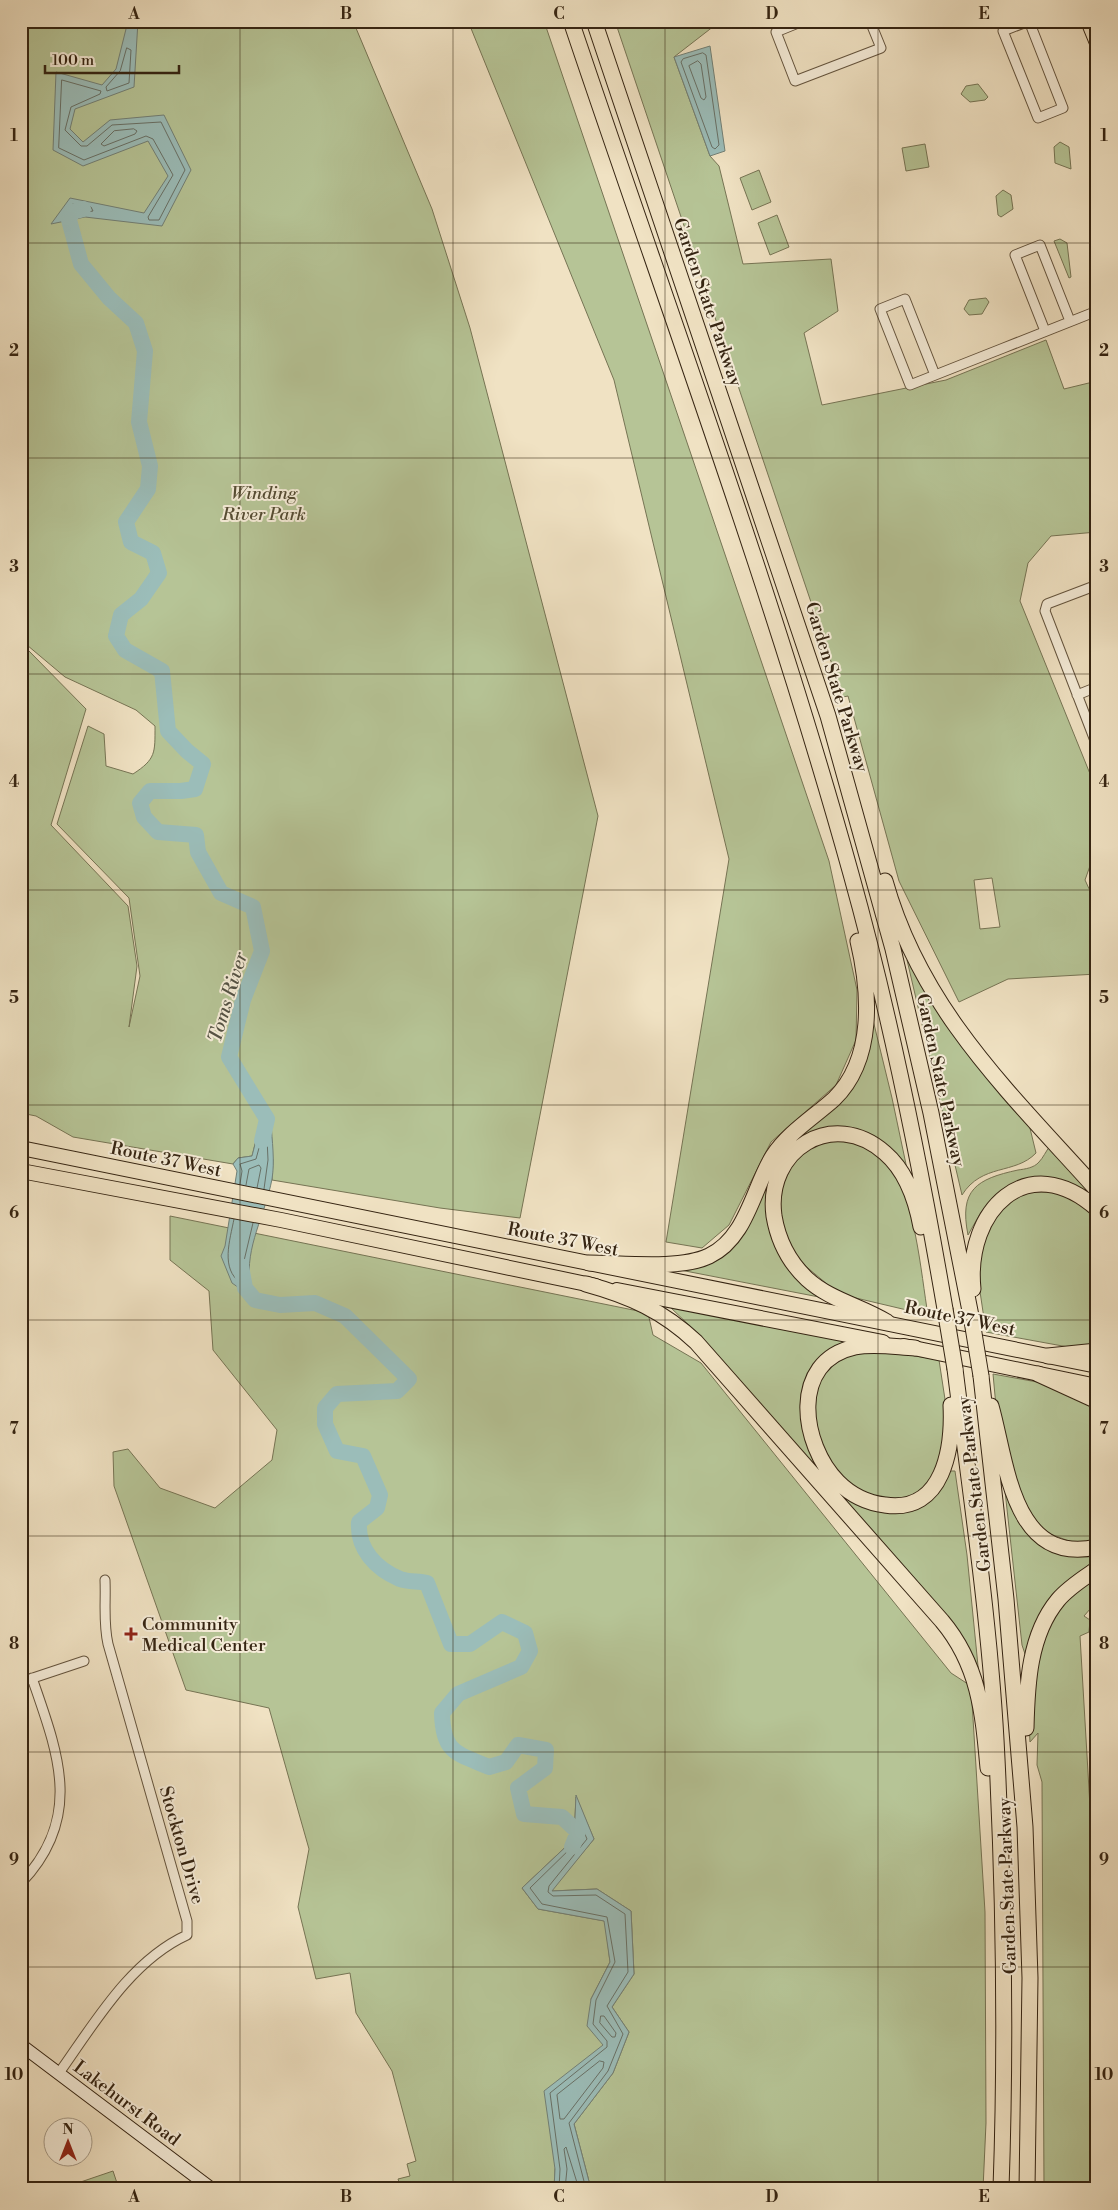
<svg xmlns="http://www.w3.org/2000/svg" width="1118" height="2210" font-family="'Libre Bodoni',serif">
<rect width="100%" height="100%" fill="#f0e2c3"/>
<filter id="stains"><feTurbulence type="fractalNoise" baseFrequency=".004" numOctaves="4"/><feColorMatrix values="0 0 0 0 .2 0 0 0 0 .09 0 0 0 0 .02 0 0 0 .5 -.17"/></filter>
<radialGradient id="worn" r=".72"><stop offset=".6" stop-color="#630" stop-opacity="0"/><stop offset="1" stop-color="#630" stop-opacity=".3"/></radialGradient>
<path fill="#b6c496" stroke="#767454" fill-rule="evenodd" d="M21,21H353L432,209L470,328L598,816L520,1218L440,1208L272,1180L273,1160L262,1117L252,1156L238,1158L233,1164L73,1137L36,1116L21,1113V658L29,651L86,709L51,825L128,906L137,966L129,1027L140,976L129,898L57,824L88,726L104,734L106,766L133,774C156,759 155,753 155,726L136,710L65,677L21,640Z
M468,21H544L829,861L857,990L856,1040L836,1085L771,1142L729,1225L702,1248L666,1242L729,859L614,380Z
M615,21H712L714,26L674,57L710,156L719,166L743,264L831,259L838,311L804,333L822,405L946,380L1046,340L1064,389L1097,381V532L1051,536L1028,563L1020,601L1097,791V846L1085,880L1097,906V974L1008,979L959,1002L899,881L848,696L843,697ZM992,878L1000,927L980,929L974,880Z
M978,84L988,97L985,100L970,102L961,94L966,86Z
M1060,142L1069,147L1071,169L1055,163L1054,147Z
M925,144L929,167L906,171L902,148Z
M759,170L771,202L752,210L740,178Z
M1003,190L1011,195L1013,209L1001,217L998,215L996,196Z
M777,215L789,247L770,255L758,223Z
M1060,239L1067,243L1071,277L1069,278L1054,241Z
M986,298L989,302L982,314L969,315L964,309L969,300Z
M907,960H909L942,1019L960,1044L1028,1120L1036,1153C1015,1175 982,1163 962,1195Z
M873,1020L892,1098L907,1169L882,1144L802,1139L768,1213L819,1297L675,1269L711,1260L776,1160L839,1099Z
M844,1140C860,1145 874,1151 887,1164C915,1192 921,1275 928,1315L839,1294L797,1259L785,1234L778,1202L784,1176L800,1153L822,1143Z
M1050,1146L1097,1198V1203L1074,1187L1000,1192L981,1212L968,1235C959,1190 976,1179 1018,1170C1025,1169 1034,1168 1039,1162C1043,1158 1046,1151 1050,1146Z
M1026,1192H1056L1085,1207L1097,1217V1347L1079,1349L986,1332L978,1278L979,1248L999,1207Z
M170,1216L648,1313L653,1335L701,1363L951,1673L971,1686L985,1912L986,2123L983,2189H591L574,2124L613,2073L629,2032L612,2007L634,1974L631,1911L597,1889L551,1891L594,1839L576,1797L574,1839L522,1888L538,1909L605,1921L610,1962L591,1999L603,2045L555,2169L554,2189H388L400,2185L398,2179L410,2176L407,2164L416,2161L392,2071L356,2013L350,1973L316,1979L298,1907L309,1849L269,1708L186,1690L114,1486L113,1452L128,1449L160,1488L215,1508L272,1460L277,1430L213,1350L209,1291L170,1260Z
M669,1306L851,1342L806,1380L825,1475L895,1511L950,1471H955L967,1555L979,1676L692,1328Z
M857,1350L910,1355L939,1360L948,1419L936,1475L919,1492L907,1498L884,1500L851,1486L835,1470L819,1439L812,1402L824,1371Z
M993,1374L1048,1384L1097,1408V1541L1077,1544L1045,1532L1026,1510L997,1417Z
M1005,1491L1031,1534L1097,1551V1562L1068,1583L1027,1654H1025L1022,1645Z
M1097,1574V1601L1084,1616L1090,1620L1089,1632L1080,1636L1097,1926V2189H1044L1042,1782L1037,1765L1038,1733L1030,1742L1029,1723L1036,1658L1056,1611Z
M113,2171L119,2189H60Z"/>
<path fill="#9bbdb9" stroke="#728076" d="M128,21H138L134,87L75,109L70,129L83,142L110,120L164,115L191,170L162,226L85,217L51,224L70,198L144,213L168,176L148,141L83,166L53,150L56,72L102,85L116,69Z
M710,46L725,151L710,156L674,57Z
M262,1117L271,1122C272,1141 275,1161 272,1179C265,1216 245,1246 250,1284L242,1290L232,1283L221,1256L225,1246L237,1171L233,1164L238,1158L252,1156Z
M576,1795L594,1839L552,1891L597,1889L631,1911L634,1974L612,2007L629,2032L613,2073L574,2124L591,2189H554L555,2169L544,2091L603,2045L587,2026L591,1999L610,1962L604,1921L538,1909L522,1888L574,1839Z"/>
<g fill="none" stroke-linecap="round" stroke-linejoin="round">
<path stroke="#687066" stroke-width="1" d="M127,48L131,50L129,83L107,91L106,87L120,71Z
M703,53L706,55L719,145L715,149L712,147L681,62L683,59Z
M698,61L701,64L706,97L704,100L701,98L689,66Z
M62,80L101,91L100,94L71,107L65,130L81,146H87L112,125L161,122L185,170L159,220H149L148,217L173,175L153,139L146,136L84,160L59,148Z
M134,129L137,131L135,134L104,146L101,144L114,131Z
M73,204L91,207L93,211L67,215L66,212Z
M240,1184L242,1171L240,1164L256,1159L262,1137L265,1135L267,1138L268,1160L264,1189
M246,1185L249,1169L259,1165L261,1168L257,1188
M234,1219C230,1240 220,1269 241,1283L245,1281L243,1265L253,1223
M601,2016H604L616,2033L615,2037H612L600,2023Z
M600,2061L604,2062L603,2068L564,2119H560L557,2095Z
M559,2189L560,2169L550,2093L607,2047V2041L593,2024L596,2000L615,1962L607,1917L542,1904L530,1888L577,1842L579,1829L582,1827L587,1839L549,1886L548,1892L553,1896L596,1895L625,1914L628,1972L607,2006L623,2034L608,2071L569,2123L586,2189
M565,2189L567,2169L564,2149L566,2147L579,2189"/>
<path stroke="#9bbdb9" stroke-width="16" d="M83,209L72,212L69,220L81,264L109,298L136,323L145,351L139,422L150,466L148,489L126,522L131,542L153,553L159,573L141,599L121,615L116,636L125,650L162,671L168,731L187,751L203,764L195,789L181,791H150L140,803L144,817L158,832L196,835L198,852L221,893L253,907L262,951L243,1000L229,1057L267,1119L262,1141
M241,1266L245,1288L255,1300L280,1305L315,1303L345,1316L409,1379L397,1391L337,1394L325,1408V1424L337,1451L363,1456L380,1495L377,1508L359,1522C357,1549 376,1569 400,1579C408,1582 419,1581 427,1583L451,1644H470L502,1622L525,1633L530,1651L521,1667L458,1694L442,1713C443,1753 456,1753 489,1767L506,1762L518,1745L546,1750L545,1768L518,1788L524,1814L562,1817L578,1832L572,1847"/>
<defs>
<path id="minor" d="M803,21L776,32L795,81L881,48L870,21
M1029,21L1063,108L1038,118L1003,31Z
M1045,331L1015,255L1040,245L1070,321
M935,375L905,299L880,309L910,385C972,360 1035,336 1097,311
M1097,585L1047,604L1045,611L1097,746
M1077,695L1097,687
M21,1682L84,1661
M21,1883C84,1817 58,1753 32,1678
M59,2073C94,2024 130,1961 187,1935V1921L108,1644C103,1622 106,1602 105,1580"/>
<path id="secondary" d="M21,2045L212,2189"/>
<path id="primary" d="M1088,21L1097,43"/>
<path id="trunk" d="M21,1148L1097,1366
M21,1171L281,1220L596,1286
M617,1290L883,1342
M904,1346L1097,1386"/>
<path id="motorway" d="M571,21C666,304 771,586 851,874C891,1017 920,1163 945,1309
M594,21L828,716L893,949L931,1113L972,1321
M885,881C921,1010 1010,1093 1097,1190
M589,1263C621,1263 680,1270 709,1256C747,1238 753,1188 773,1156C788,1133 814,1117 834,1099C875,1059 870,992 858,941
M586,1284C630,1296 663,1311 696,1342L942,1621C979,1665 983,1713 988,1768
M973,1289C965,1211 1027,1147 1097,1209
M887,1322C861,1306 830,1300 807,1279C789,1262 778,1240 774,1216C765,1150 833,1107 885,1153C906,1171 916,1200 921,1227
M915,1348C896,1347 874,1343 855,1347C789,1361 801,1445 838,1482C851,1495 868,1503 885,1505C944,1514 953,1447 951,1405
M1048,1356L1097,1351
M955,1369C971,1499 991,1628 997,1759C1004,1902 1006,2046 1001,2189
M1038,1374L1097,1401
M981,1376L1006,1599L1025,1827L1030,1978L1027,2189
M991,1406C1007,1462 1012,1566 1097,1547
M1026,1728C1027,1685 1029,1635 1058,1600C1069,1587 1084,1578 1097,1569"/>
</defs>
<use href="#minor" stroke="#64543e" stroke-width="11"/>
<use href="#secondary" stroke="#352412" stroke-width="14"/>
<use href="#primary" stroke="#352412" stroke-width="16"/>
<use href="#trunk" stroke="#352412" stroke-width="16"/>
<use href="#motorway" stroke="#352412" stroke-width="17"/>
<use href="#minor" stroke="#f5ecd8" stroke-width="9"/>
<use href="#secondary" stroke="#f5ecd8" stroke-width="12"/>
<use href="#primary" stroke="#f0e2c3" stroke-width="14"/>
<use href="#trunk" stroke="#f0e2c3" stroke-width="14"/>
<use href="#motorway" stroke="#f0e2c3" stroke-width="15"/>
<defs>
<path id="motorway-bridge" d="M945,1309L955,1369
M972,1321L981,1376"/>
</defs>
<use href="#motorway-bridge" stroke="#352412" stroke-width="17" stroke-linecap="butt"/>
<use href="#motorway-bridge" stroke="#f0e2c3" stroke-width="15"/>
</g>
<path fill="none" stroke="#352412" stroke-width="1" stroke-opacity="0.55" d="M240,21V2189M453,21V2189M665,21V2189M878,21V2189M21,243H1097M21,458H1097M21,674H1097M21,890H1097M21,1105H1097M21,1320H1097M21,1536H1097M21,1752H1097M21,1967H1097"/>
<path fill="#8f2418" stroke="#f5ecd8" stroke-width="2" d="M128.5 1626.5h5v5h5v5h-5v5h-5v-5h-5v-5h5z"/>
<g text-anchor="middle" stroke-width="4" stroke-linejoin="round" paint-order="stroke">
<g font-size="18" fill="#352412" stroke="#f5ecd8">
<text transform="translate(708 302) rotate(71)" y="6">Garden State Parkway</text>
<text transform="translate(837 687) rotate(73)" y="6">Garden State Parkway</text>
<text transform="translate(941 1080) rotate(78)" y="6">Garden State Parkway</text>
<text transform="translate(166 1159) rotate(12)" y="6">Route 37 West</text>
<text transform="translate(563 1239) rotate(11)" y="6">Route 37 West</text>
<text transform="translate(960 1318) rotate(12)" y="6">Route 37 West</text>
<text transform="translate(974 1484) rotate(-97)" y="6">Garden State Parkway</text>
<text transform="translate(182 1845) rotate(74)" y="6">Stockton Drive</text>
<text transform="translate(1007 1886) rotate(-92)" y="6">Garden State Parkway</text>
<text transform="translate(127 2103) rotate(37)" y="6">Lakehurst Road</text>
</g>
<g font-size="18" font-style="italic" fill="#554c33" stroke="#f5ecd8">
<text x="264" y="499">Winding<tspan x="264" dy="21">River Park</tspan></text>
</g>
<g font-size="18" fill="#352412" stroke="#f5ecd8" text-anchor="start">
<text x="142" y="1630">Community<tspan x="142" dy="21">Medical Center</tspan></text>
</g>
<g font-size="19" font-style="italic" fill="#545244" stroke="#f5ecd8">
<text transform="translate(227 997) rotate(-73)" y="7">Toms River</text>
</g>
</g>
<rect width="1118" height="2210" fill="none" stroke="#f0e2c3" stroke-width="55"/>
<g transform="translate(68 2142)"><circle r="24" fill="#f5ecd8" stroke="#a89c89"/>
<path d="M0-4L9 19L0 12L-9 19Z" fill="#8f2418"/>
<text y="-8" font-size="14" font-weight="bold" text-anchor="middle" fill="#352412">N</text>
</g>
<path d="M45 65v8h134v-8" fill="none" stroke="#352412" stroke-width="2.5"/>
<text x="52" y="65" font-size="15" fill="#352412" stroke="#f5ecd8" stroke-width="4" paint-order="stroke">100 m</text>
<rect x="28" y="28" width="1062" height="2154" fill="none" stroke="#352412" stroke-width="2"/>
<g font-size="16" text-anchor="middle" font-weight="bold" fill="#352412">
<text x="134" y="19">A</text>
<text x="346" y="19">B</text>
<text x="559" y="19">C</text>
<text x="772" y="19">D</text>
<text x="984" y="19">E</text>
<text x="14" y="141">1</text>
<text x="1104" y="141">1</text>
<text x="14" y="356">2</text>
<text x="1104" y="356">2</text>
<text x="14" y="572">3</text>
<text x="1104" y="572">3</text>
<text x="14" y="787">4</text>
<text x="1104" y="787">4</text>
<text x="14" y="1003">5</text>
<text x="1104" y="1003">5</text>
<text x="14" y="1218">6</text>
<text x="1104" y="1218">6</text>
<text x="14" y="1434">7</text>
<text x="1104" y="1434">7</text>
<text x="14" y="1649">8</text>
<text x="1104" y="1649">8</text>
<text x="14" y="1865">9</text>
<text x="1104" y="1865">9</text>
<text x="14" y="2080">10</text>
<text x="1104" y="2080">10</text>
<text x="134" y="2202">A</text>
<text x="346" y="2202">B</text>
<text x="559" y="2202">C</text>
<text x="772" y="2202">D</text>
<text x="984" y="2202">E</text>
</g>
<rect width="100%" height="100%" filter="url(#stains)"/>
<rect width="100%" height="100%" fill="url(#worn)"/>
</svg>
